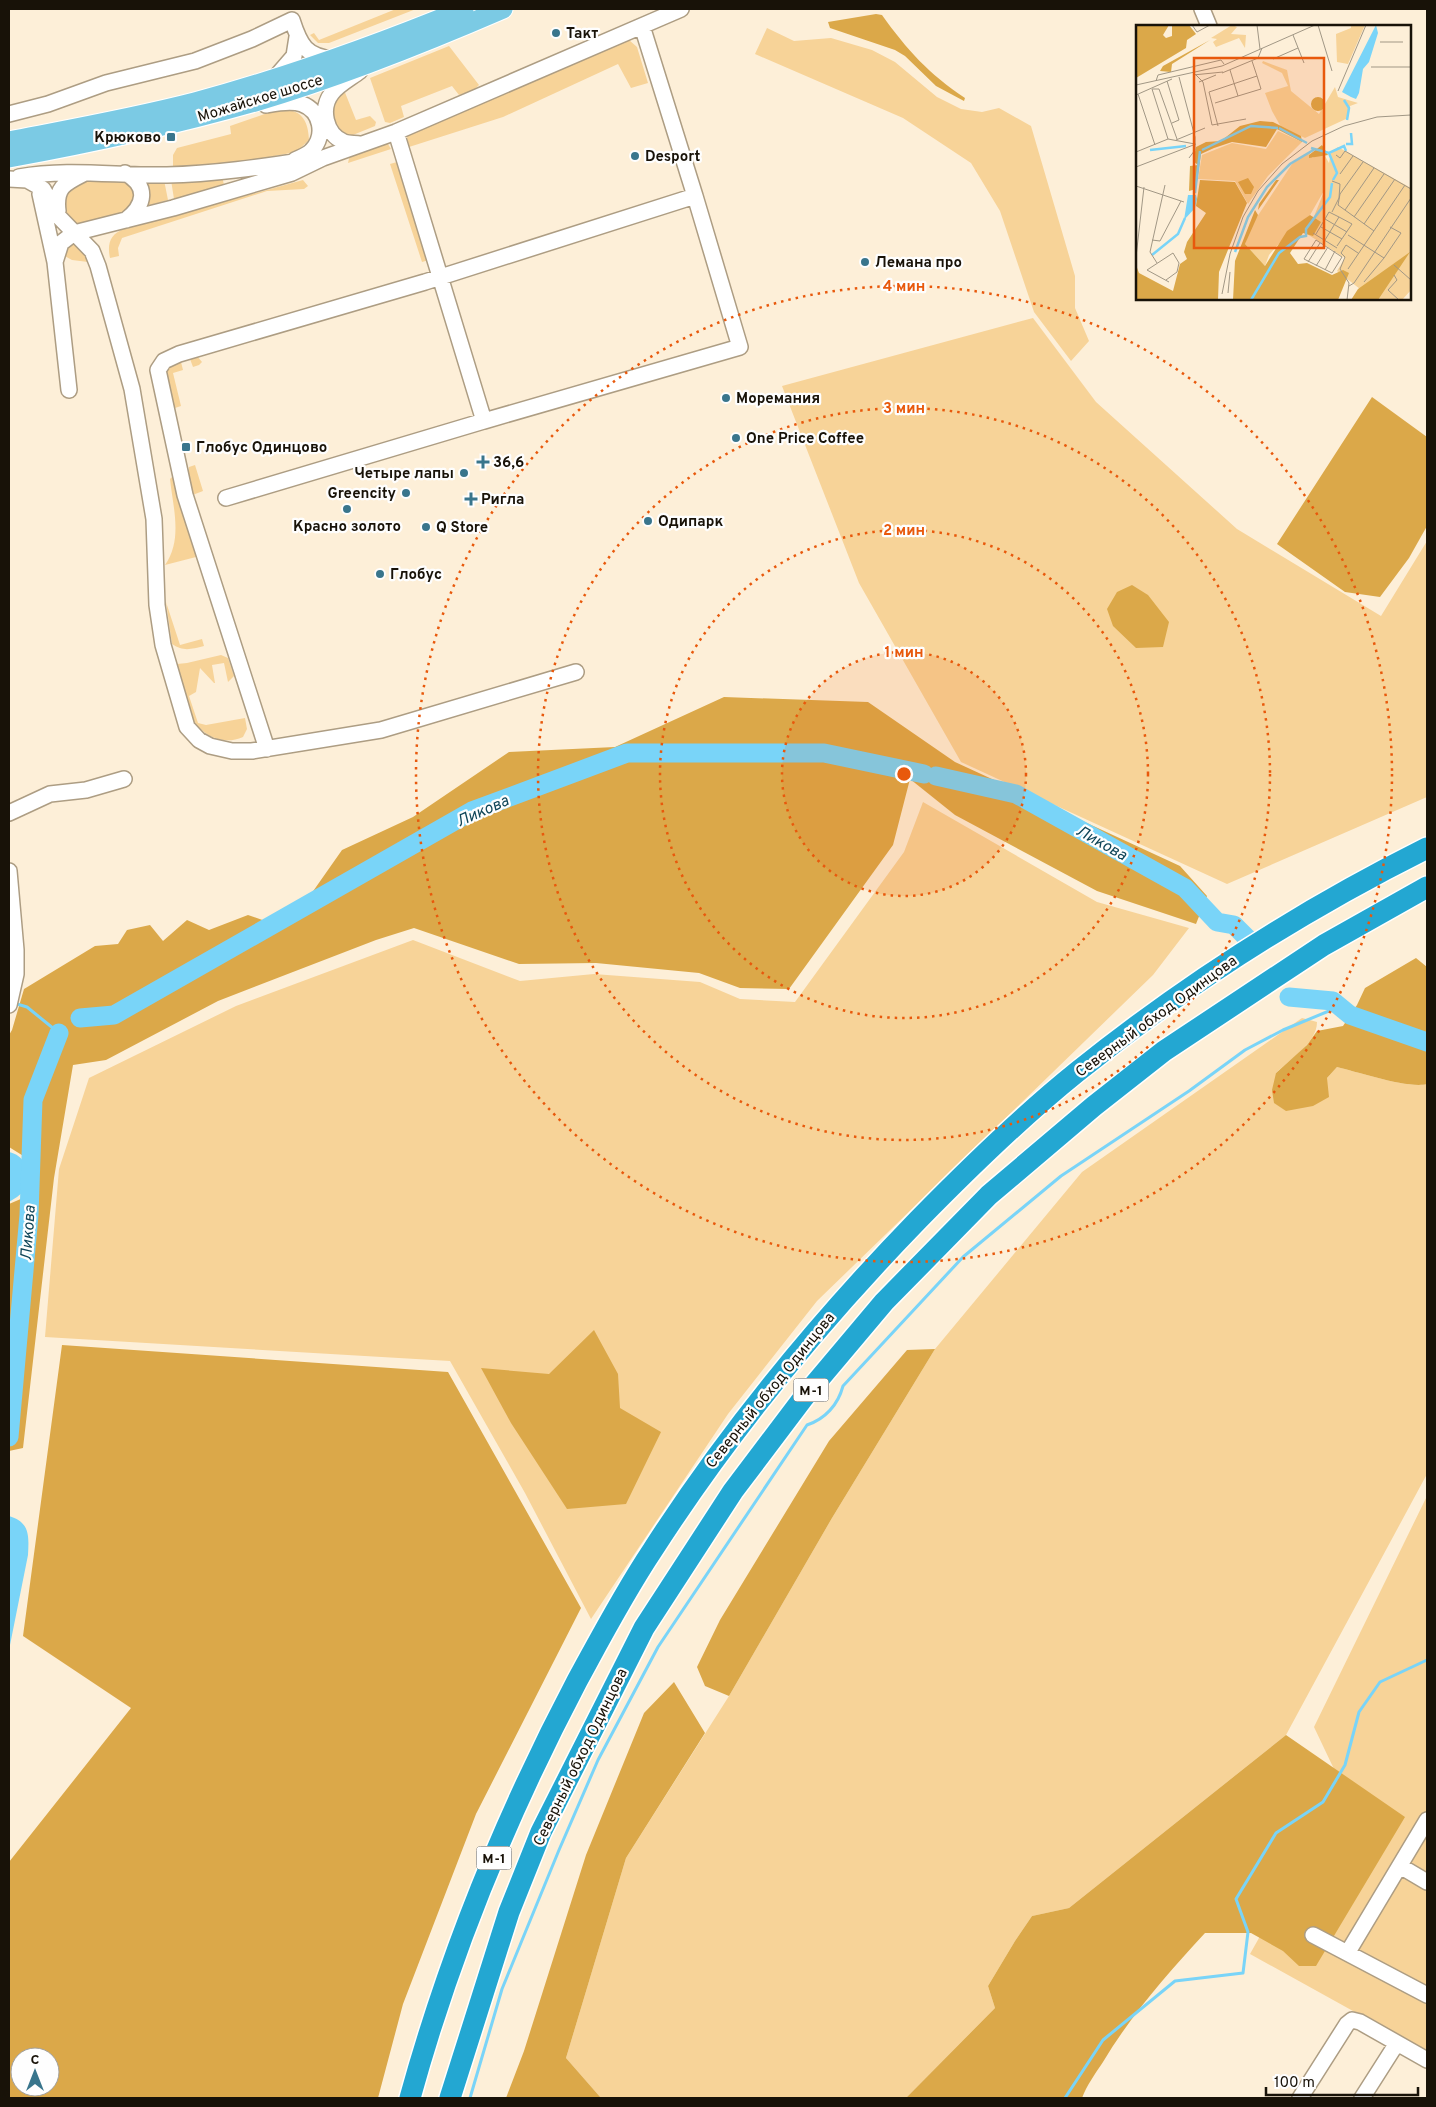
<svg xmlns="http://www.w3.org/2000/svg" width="1436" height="2107" font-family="Overpass,sans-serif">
<rect width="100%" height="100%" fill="#fdefd8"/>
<path fill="#f7d398" d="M396,9H416L329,43H318L310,35L314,33L319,40Z
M767,28L794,41L831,38L872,50L895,62L937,97L961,109L982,112L999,108L1031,126L1075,276V308L1089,341L1071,361L1034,312L1000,211L971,163L903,118L755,54Z
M617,39L629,40L637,47L648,83L631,88L618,64L503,117L409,147L406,132Z
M449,46L479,85L474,90L459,95L452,86L401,106L404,117L390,123L385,122L370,78Z
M344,90L356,120L370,116L376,122L375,126L348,137L338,136C332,114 326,107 344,90Z
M279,109C301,109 308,119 309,140L296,152L230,164L173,167V155L177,148L231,134L230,126Z
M382,143L388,144L391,149L348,163L350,154Z
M397,162L429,260L422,262L390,164Z
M222,176L224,185L174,199L171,180Z
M123,178L133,186L136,193L130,211L89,226L74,224L65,217V191L82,179Z
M142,180H164L168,200L143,207Z
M303,180L308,186L304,189L267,191L122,238L118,248L119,256L110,258C107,244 110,234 124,229Z
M69,241L84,248L88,262L72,260L61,254Z
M1033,318L1096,402L1237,529L1381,616L1427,541V797L1227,884L961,762L859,583L782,386Z
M197,356L202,362L199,365L193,367L190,359L181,362L183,370L173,373L181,406L175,408C167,397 161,377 169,365Z
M195,465L203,491L190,496L188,474L189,467Z
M174,475L196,557L165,565C183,539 173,508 170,479Z
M166,602L180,645L202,639L204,646C191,649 184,652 172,644Z
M221,655L228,658L234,676L228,682L224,663L212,665L215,683H214L200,668L196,692L189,696L198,723L206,725L245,718L247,729L243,737C225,745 207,738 195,723C188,714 181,677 177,664L187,663Z
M923,802L1097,902L1189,928L1153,975L817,1301L728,1414L591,1619L525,1493L450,1361L45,1337L59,1169L89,1078L236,1006L413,940L520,981L594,974L700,982L740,999L795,1002L904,852Z
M1302,1018L1317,1022C1317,1043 1290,1059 1276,1073L1327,1078L1337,1067C1358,1072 1409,1089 1427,1084V1474L1286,1735L1069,1908L1032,1916L1015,1941L988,1986L995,2008L906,2098H601L566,2058L626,1858L729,1696L832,1518L935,1349L1082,1172Z
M1427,1496V2052L1250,1954L1343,1788L1314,1727Z"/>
<path fill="#dba849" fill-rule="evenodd" d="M876,14L882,15C907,50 929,74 965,98L964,101L936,86L905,56L895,50L830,28L828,22Z
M1372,397L1427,437V526L1409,558L1380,597L1345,592L1277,544Z
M1132,585L1148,595L1169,622L1163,647L1136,648L1113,626L1107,609L1117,592Z
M724,697L868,702L955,762L1180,866L1207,896L1196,924L1097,891L955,815L910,779L893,845L789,989L740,988L699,973L596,963L519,964L414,928L376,940L218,1001L106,1060L73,1065L54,1178L23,1448L9,1451V1204L23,1198L37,1181L25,1157L9,1147V1035L12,1030L24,989L95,946L118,944L127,930L150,925L163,941L187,920L209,930L248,915L268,922L295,913L309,897L342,850L413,817L509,752L615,747Z
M1416,958L1427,967V1084C1409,1089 1358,1072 1337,1067L1327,1078L1329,1097L1313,1106L1286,1111L1274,1103L1272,1090L1276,1073L1307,1045L1317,1031L1343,1026L1357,1005L1365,988Z
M594,1330L618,1374L620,1408L661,1432L626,1504L567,1509L511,1423L481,1368L549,1374Z
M62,1345L448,1372L581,1608L476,1814L403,2004L378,2098H9V1862L131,1708L23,1636ZM20,2057H50V2087H20Z
M935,1349L832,1518L729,1696L705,1686L697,1667L720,1620L829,1441L907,1350Z
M674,1682L705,1733L626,1858L566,2058L601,2098H506L524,2051L586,1855L644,1713Z
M1286,1735L1405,1817L1316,1966H1299L1283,1951L1251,1933H1205C1168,1973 1131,2015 1103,2062C1095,2074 1087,2085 1082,2098H906L995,2008L988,1986L1015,1941L1032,1916L1069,1908Z"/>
<path fill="#79d4f8" d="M9,1152C24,1155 29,1170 35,1182L17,1197L9,1202Z
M9,1516C30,1522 29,1536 28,1555L9,1650Z"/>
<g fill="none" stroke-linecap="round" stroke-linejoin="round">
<path stroke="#79d4f8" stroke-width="3" d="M17,1004L27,1007L59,1033
M470,2098L502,1989L559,1850L598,1760L658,1647L807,1425C825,1419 838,1405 843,1386L963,1257L1061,1176L1189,1091L1245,1050L1283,1030L1341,1006
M1065,2098L1103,2040L1175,1981L1243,1973L1248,1932L1236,1899L1276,1833L1323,1802L1345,1765L1359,1712L1380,1682L1427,1660"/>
<path stroke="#79d4f8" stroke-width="19" d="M936,776L1016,794L1185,888L1217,922L1234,925L1250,941
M1289,997L1333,1001L1350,1015L1427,1042
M80,1018L114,1015L472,811L627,753H824L924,774
M9,1437L29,1215L33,1100L59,1033"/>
<defs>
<path id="minor" d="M1202,9L1209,26
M275,78L294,56L297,37
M266,105C277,103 291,100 302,104C321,111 326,135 312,150C308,155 301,157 295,160
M9,114L48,104L106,83L195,61L252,39L292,20C300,45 306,57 334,59
M360,144C355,143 349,144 344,142C325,134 320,108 332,93C339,84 351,78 360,71
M125,173C149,186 145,205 126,220
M19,177C68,168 117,176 167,175C213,174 261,167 307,160
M9,179L27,180L43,189L59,217L92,251L98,266L132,389L154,519L157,605L163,645L187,727L199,740L210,746L232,751H252L381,730L576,672
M40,194L55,262L69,390
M58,211C55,187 65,183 85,173
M55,262L61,243L74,233L173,208L292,173L323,158L396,132L681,9
M484,421L740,347L695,196
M226,498L484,421L396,132
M267,749L185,495L158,370L164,361L179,354L425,282L695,196L642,26
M9,813L50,794L86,790L124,779
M9,871L16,950V974L9,1005
M1400,1866L1427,1882
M1313,1935L1427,1995
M1348,1952L1427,1820
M1300,2098L1347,2024L1352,2020L1360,2022L1427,2060
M1362,2098L1397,2043"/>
<path id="major" d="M9,141C71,129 133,118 195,102C287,77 376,45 464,9
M9,158C92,143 174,125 255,102C340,77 422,44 503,9"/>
<path id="highway" d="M410,2098C450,1953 507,1814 577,1681C601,1637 624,1593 652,1551C729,1431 819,1322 918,1220C968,1169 1021,1117 1077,1072C1185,985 1303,910 1427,848
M450,2098L509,1912L541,1832L644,1628L733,1491L804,1397L884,1302L989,1195L1094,1106L1164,1051L1324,945L1427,887"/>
</defs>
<use href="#minor" stroke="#ad9d83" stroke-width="18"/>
<use href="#major" stroke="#fff" stroke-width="21"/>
<use href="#highway" stroke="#fff" stroke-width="24"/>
<use href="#minor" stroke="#fff" stroke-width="15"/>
<use href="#major" stroke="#7bcae4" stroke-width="19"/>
<use href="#highway" stroke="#23a7d2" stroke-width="21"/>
</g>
<circle cx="904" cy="774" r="122" fill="#e8590c" fill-opacity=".12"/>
<g fill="none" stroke="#e8590c" stroke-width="2.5" stroke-dasharray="2.5 5">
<circle cx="904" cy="774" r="122"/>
<circle cx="904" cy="774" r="244"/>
<circle cx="904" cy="774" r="366"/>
<circle cx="904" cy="774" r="488"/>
</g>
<g fill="#39758c" stroke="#fefefe" stroke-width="2">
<circle cx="556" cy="33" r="5"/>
<rect x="166" y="132" width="10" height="10" rx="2.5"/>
<circle cx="635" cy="156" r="5"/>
<circle cx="865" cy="262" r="5"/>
<circle cx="726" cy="398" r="5"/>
<circle cx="736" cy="438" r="5"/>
<rect x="181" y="442" width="10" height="10" rx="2.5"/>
<path d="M480.5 454.5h5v5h5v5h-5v5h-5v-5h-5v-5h5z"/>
<circle cx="464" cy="473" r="5"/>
<circle cx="406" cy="493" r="5"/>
<path d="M468.5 491.5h5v5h5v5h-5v5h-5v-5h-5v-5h5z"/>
<circle cx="347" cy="509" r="5"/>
<circle cx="648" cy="521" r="5"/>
<circle cx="426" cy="527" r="5"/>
<circle cx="380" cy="574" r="5"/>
</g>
<g text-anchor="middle" stroke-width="4.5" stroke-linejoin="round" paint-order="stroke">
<g fill="#fefefe" stroke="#5d5952" stroke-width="1">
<rect x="793.5" y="1378.5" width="35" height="23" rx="4"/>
<rect x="476.5" y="1846.5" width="35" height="23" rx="4"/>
</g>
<g font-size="14" font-weight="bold" fill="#181208">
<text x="811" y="1395">М-1</text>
<text x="494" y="1863">М-1</text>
</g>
<g font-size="15" font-weight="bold" fill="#181208" stroke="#fefefe" text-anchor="start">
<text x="566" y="38">Такт</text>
<text x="161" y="142" text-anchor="end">Крюково</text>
<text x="645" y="161">Desport</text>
<text x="875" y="267">Лемана про</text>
<text x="736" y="403">Моремания</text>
<text x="746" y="443">One Price Coffee</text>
<text x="196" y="452">Глобус Одинцово</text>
<text x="493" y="467">36,6</text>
<text x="454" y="478" text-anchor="end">Четыре лапы</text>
<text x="396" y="498" text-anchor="end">Greencity</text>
<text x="481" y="504">Ригла</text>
<text x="658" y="526">Одипарк</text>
<text x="347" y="531" text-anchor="middle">Красно золото</text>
<text x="436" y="532">Q Store</text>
<text x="390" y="579">Глобус</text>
</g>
<g font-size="15" fill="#181208" stroke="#fefefe">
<text transform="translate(260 98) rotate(-17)" y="5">Можайское шоссе</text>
<text transform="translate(1156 1016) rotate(-36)" y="5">Северный обход Одинцова</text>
<text transform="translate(770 1390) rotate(-51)" y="5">Северный обход Одинцова</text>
<text transform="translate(580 1757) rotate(-64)" y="5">Северный обход Одинцова</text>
</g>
<g font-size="16" font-style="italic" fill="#104659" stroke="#fefefe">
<text transform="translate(482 810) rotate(-24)" y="6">Ликова</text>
<text transform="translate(1102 842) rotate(29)" y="6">Ликова</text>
<text transform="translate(27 1233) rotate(-86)" y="6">Ликова</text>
</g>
</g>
<g transform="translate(1136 25)">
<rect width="275" height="275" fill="#fdefd8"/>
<path d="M96,0L101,2L95,9L110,10L109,23L103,13L80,22L77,17L81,14L75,13ZM215,0H229L212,39L201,37L200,9L215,3ZM127,36L151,45L155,66L183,89L199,62L202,72L222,78L214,81L212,93L169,113L145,102L136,86L129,68L152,61L146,48L126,38ZM142,106L166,117L132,151L112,179L99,156L62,154L66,130L96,118L130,124ZM202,122L275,163V265L266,275H238L201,246L209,233L171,209L189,164L174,190L155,205L133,230L129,241L109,219L115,201L156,139L176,125L173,130L177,133L179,129L189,131L193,138L195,127Z" fill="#f7d398"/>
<path d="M0,0H33L27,10L30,13L36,11V0H53L60,9L51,15L50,23L0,53ZM74,15L36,39L35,47L24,46L27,41ZM175 79a7 7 0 1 1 14 0a7 7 0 1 1-14 0ZM124,96L137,97L165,111L166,117L141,104L130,122L96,117L78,123L65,129L60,164L53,166L54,141L62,140L57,136L60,122L70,117L85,116L104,101ZM186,120L192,130L173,133V130ZM112,153L118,162L115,169H109L102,157ZM64,155L99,157L111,178L83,247L82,275H0V240L3,248L37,266L44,239L51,234L48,227L51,217L70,188L60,181ZM140,155H143L122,185L123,179ZM119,185L122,190L109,219L129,241L151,206L174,190L185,197L177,211L167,208L154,228L162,239L171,238L196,250L207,245L213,248L202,275H97L99,236ZM274,227L242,275H215L222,264Z" fill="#dba849"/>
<path d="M240,0L242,8L233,37L227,44L223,68L220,74L215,72L206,67ZM52,170H60L61,174L59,183L48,195Z" fill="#79d4f8"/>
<path fill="none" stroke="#79d4f8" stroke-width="2.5" d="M208,75L213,83L211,95M143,103L171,118M210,119H216L215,108M175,123L193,128L208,121L210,126M14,125L50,121M66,125L115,101L142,103M193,128L201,148L197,155M59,168L64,126M99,227L112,192L131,162L154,139L179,124M16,230L42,209L49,193M115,275L143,228L164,212L170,211V204L194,172L196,158"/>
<path fill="none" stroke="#a19785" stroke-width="1" d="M56,0L61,7L74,0M121,0L124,24M182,0L196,46M157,10L168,38M244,17H267M137,34L162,23M235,42H275M86,48L122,33L126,23M59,49L67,57L76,100L110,94M57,50L87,47M43,52L59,112V125L53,133M20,56L22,50L85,35L88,39M31,56L43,95L36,98M63,57L80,50M0,60L86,41L179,0M16,64H23L41,114M16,64L32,114M202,66L230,0M2,69L19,120M0,70L36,54M102,71L125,64L121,51M79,78L102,71L94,45M82,101L73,67L121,51L116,36M32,114L59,119M40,115L69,103M0,127L32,114M200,130L204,133L209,126L275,164M227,137L204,169L202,180L238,206M0,142L60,119M204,149L217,131M0,161L48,177M209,185L238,143M196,187L203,173L204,159L196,156M203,192L193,187L189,194L211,207M218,192L248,149M228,199L259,154M185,202L206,214M177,208L201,223M180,209L189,194M212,210L248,233L265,208L254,202M16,215L24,216L45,176M180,215L206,232L196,248L168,234ZM189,215L203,192L216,199L201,221M0,232L8,162M172,237L184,218M21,238L14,227L29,160M258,240L275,255M180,241L192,222M212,244L269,160M189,245L199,226M258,250L261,255L252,265L263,275M30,255L41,247L43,238L37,228L11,245L33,257M228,257L248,233M213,261L218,258L275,173M92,268L94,247M86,269L94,229L107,192L122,166L146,139L176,116L208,101L241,92L275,90M211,275L213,258L204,244L209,232L205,228L210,220L222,228"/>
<path fill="#e8590c" fill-opacity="0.15" stroke="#e8590c" stroke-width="2.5" d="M58,33H188V223H58Z"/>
<rect width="275" height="275" fill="none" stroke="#181208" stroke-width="2.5"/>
</g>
<circle cx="904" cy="774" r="8" fill="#e8590c" stroke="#fefefe" stroke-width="2.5"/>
<g font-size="15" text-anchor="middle" font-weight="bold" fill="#e8590c" stroke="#fefefe" stroke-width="4.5" stroke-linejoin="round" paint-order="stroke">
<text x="904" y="291">4 мин</text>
<text x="904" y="413">3 мин</text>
<text x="904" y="535">2 мин</text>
<text x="904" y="657">1 мин</text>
</g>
<rect width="1436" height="2107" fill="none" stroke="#181208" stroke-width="20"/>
<g transform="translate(35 2072)"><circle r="24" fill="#fefefe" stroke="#a2a09c"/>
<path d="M0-4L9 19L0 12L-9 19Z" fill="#39758c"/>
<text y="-8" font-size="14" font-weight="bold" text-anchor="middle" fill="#181208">С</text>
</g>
<path d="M1266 2087v8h152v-8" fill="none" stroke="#181208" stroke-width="2.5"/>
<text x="1274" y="2087" font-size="15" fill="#181208" stroke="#fefefe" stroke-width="4" paint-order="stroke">100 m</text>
</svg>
